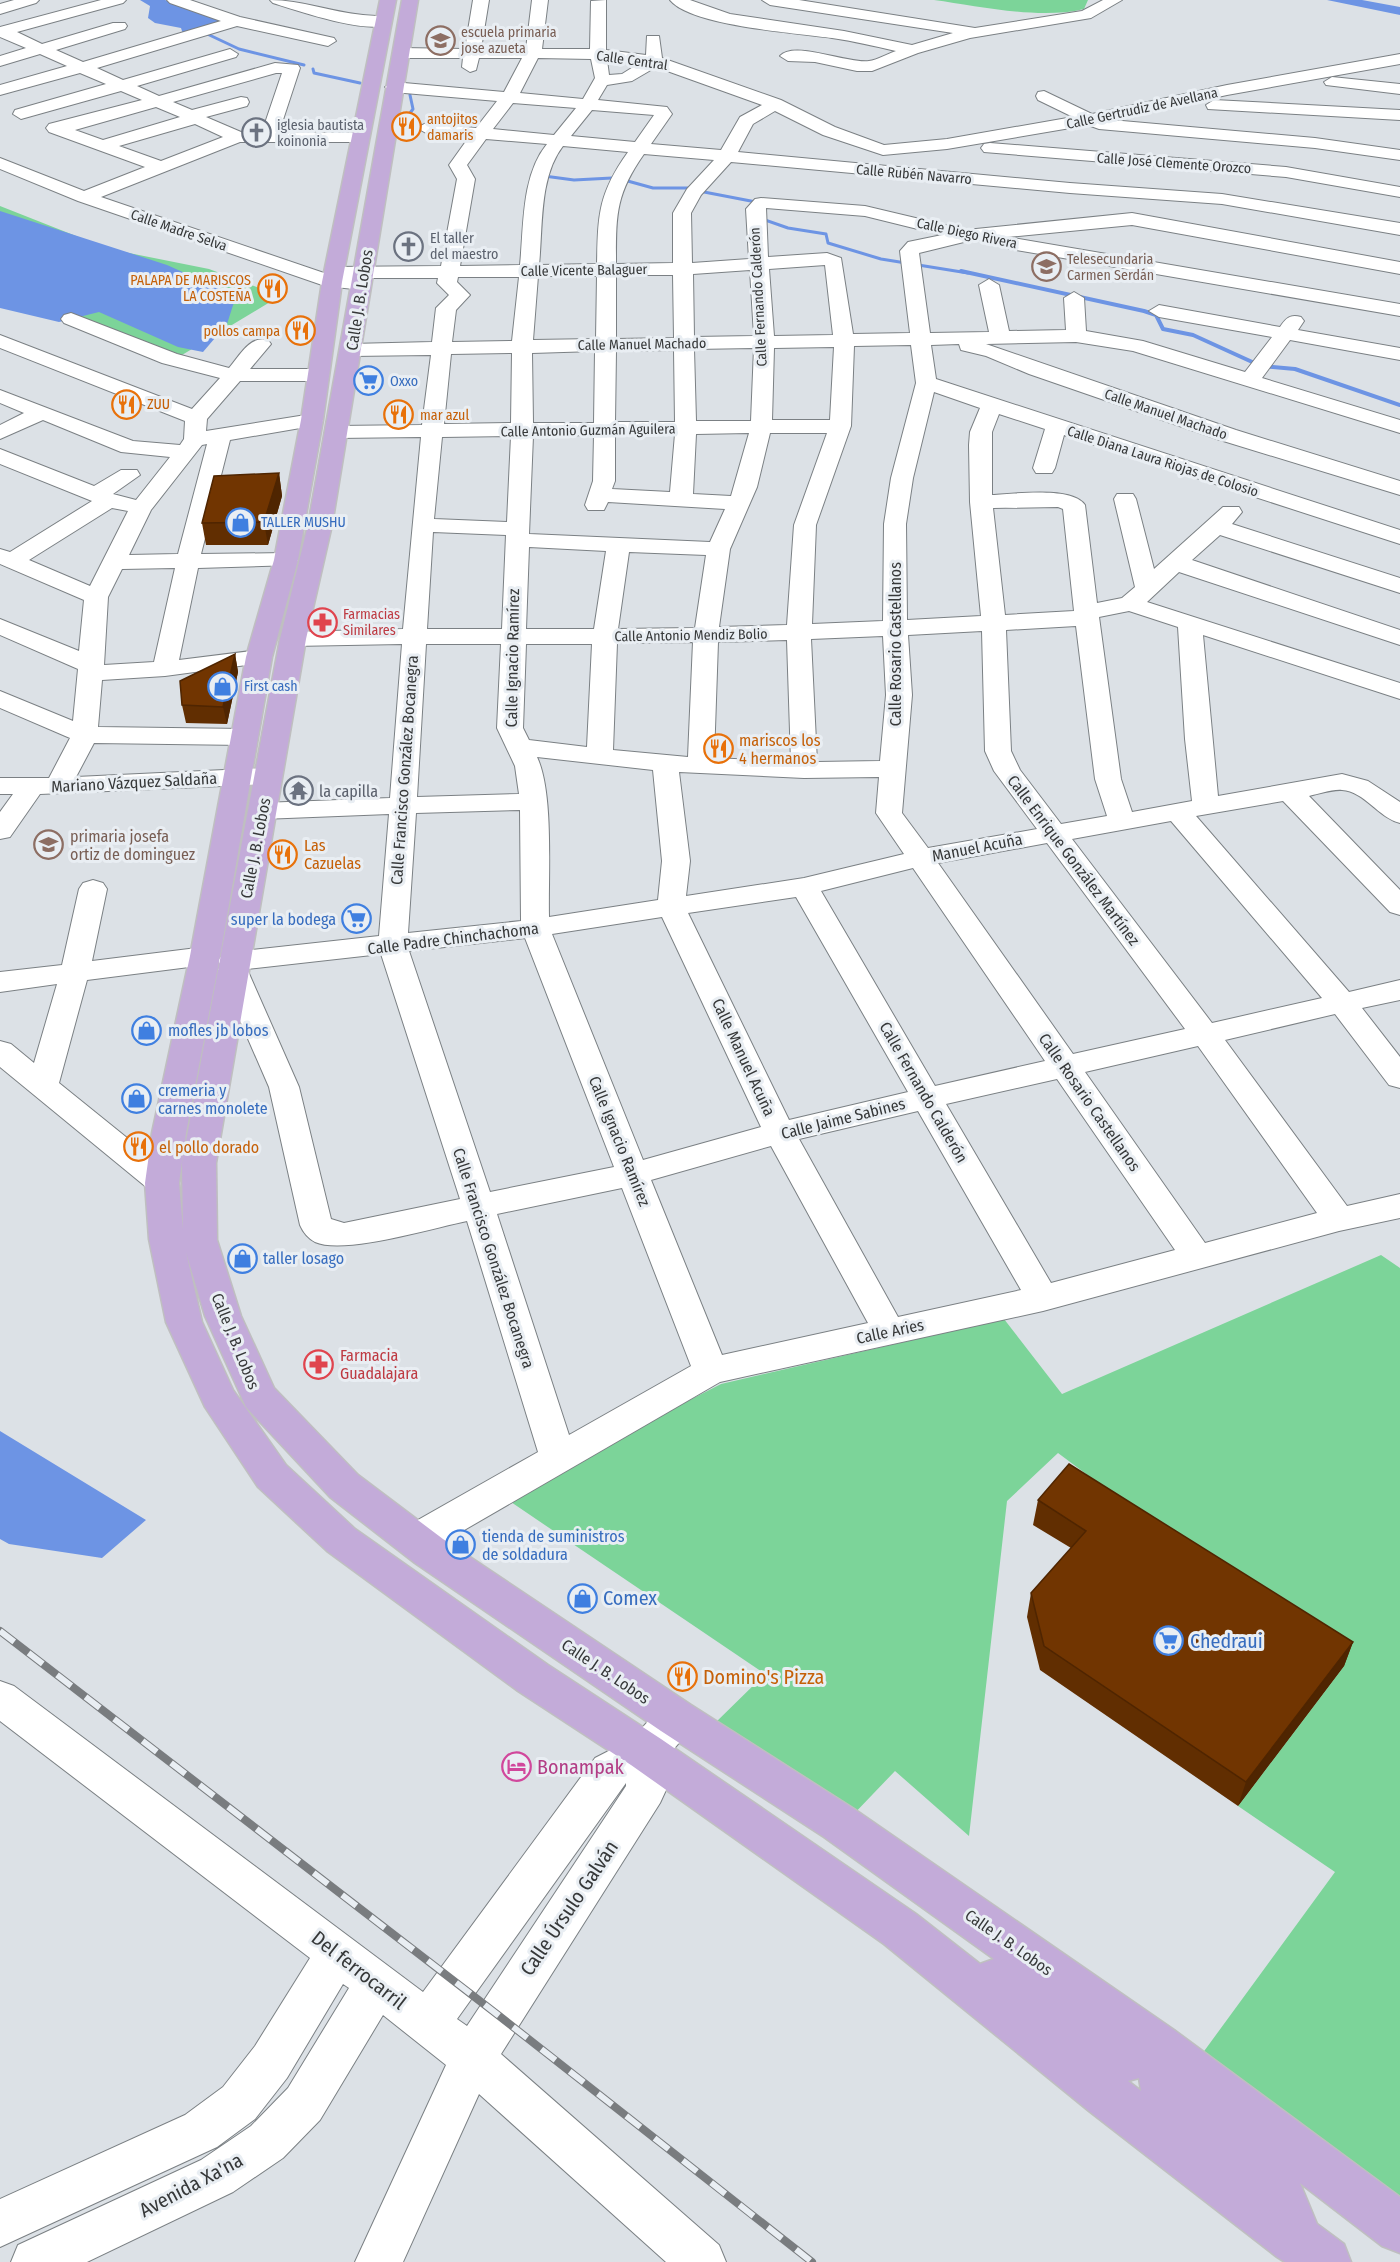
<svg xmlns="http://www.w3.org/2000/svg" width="1400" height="2262" font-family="'Fira Sans Condensed',sans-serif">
<rect width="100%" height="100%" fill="#dce1e6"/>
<path fill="#7cd499" d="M934,0H1088L1084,9C1039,20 979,6 934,0Z
M0,206L109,249L209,269L280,296L182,355L87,325L0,305Z
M1381,1255L1400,1268V2209L1202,2054L1335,1872L1238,1806L1344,1666L1058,1453L1007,1501L969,1836L895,1771L850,1818L711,1727L765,1674L502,1496L721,1384L1004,1319L1062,1394Z"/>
<path fill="#6d94e4" d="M140,0H165L227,20L183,34L181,28L155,23L148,18L150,6Z
M1327,0H1362L1400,7V15Z
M0,211L167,265L236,296L227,324L203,352L178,347L99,312L59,322L0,308Z
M0,1431L146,1520L102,1558L9,1544L0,1539Z"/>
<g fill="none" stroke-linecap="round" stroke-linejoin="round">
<path stroke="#6d94e4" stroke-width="3" d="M203,32L239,49L304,65
M313,69L314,73L360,83
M410,95L413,109L405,120L410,124L427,126
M544,176L574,180L612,178
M624,180L653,188H691
M704,192L756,202L755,205
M762,219L788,228L826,234L828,243L881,259L968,273"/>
<path stroke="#6d94e4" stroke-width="4" d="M961,271L1144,311L1156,315L1163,329L1193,335L1261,366L1295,369L1400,405"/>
<defs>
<path id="minor" d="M14,0H39L36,3L0,14V4Z
M101,0H126L123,3L17,32L42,44L113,23H125L127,26L125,29L56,50L83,62L221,21L170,3L167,0H190L240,17L334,38L336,41L328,46L237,26L97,68L123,80L230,49L238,54L236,57L137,86L159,96L275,63L298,65L300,68L279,132L360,133L366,134L369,138L366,142H240L101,197L324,273L334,267L441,266L457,179L449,165L469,137L426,133L417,128L426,123L476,128L497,101L393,92L385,87L393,82L504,92L522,58H479L476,70L470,72L462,67L463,58H401L393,53L401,48L465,49L473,0H489L481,49H526L532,0H548L542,49H590L591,1L606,0V50L646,55L647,36H659L662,58L781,100L835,127L884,145L947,139L1073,117L1038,100L1036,96L1038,92L1044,91L1092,114L1227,85L1400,54V64L1227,95L1111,120L1315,138L1400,150V160L1315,148L1099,129L1088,125L947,149L883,155L823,135L775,111L753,124L738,152L1070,183L1222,194L1400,223V235L1222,204L1070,193L731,162L701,195L691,213L692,263L749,259L746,209L755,199L761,198L865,206L966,230L1132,213L1400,262V274L1132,225L1007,237L1400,304V316L1005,248L996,242L1001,237L968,241L919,253L930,333L989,332L979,285L989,279L999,285L1009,331L1066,330L1064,298L1074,292L1084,298L1086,331L1143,341L1245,372L1272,337L1159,317L1149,311L1159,305L1280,327C1286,318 1290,314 1301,317L1304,321L1298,330L1400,348V360L1290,340L1262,378L1400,420V433L1133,351L1076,342L986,344L1236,430L1400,481V495L1220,440L1029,374L986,356L961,350L959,344L931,345L936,379L1400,530V544L1064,435L1055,468L1052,473H1036L1033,468L1045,429L999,414L992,432V495C1014,494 1072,486 1085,505L1097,603L1122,598L1135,587L1114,499L1117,494H1133L1136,499L1154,569L1223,507H1239L1242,512L1232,524L1400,578V593L1220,535L1192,560L1400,630V645L1179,572L1147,602L1400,683V699L1203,635L1218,796L1342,774L1368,781L1400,802V823C1379,818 1364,791 1342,790C1332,789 1319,794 1309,796L1400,890V915L1390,912L1283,801L1196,816L1349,992L1400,980V1000L1362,1008L1400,1057V1088L1389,1085L1335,1014L1225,1040L1347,1206L1400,1194V1218L1339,1231L1043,1311L720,1382L428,1551L415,1555L402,1551L396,1540L402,1529L538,1452L467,1221C433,1228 344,1255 315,1242C308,1238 303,1232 300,1225L269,1087L218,970L221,965L218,961L223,954L233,952L379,936L389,814L262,819L252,817L249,811L252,805L262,803L390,798L402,644L293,646L284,644L281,639L284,634L293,632L403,629L421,437L337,438L329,437L326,432L329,427L337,426L422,425L431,355L351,356L344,354L341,350L344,346L351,344L432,342L436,308L449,295L437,283L438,278H359L364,283L354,289L325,286L78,201L0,169V158L84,191L145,167L49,132L46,128L49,124L142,100L121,91L21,119L13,114L15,110L106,84L80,73L0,95V85L67,66L40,54L0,66V56L26,48L0,37V27ZM538,58L591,59L595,78L583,99L520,93ZM607,60L638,64L622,74L609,75ZM656,67L762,105L740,117L721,150L651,144L672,114L667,107L598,100L607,85L632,81ZM276,73H282L262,132H241L206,117L247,106L249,102L247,98L241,97L192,110L173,102ZM513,103L576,108L554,135L493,129ZM156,107L180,117L103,140L75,130ZM592,110L654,115L635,142L571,136ZM195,124L223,137L161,161L119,146ZM486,139L547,144C521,176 524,226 520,265L460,266L475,179L467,165ZM563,146L628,152C598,194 598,215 597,264L539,265C543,226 539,177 563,146ZM644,154L714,160L687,189L673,213V263L616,264C616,216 615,195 644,154ZM766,208L865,216L942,235L908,242L900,251L910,333L853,334L841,258L827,253L768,257ZM825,265L833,335L774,336L769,269ZM750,270L754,336L694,337L693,274ZM616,275H673L674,338L616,339ZM538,276H597L596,339L533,340ZM458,277H519L512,341L452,342L456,310L470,295L457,282ZM911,345L916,383L891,478L884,524L883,621L812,624L816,525L851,426L854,346ZM834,347L830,420H772L774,348ZM754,348L751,421H696L694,349ZM674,350L675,422H615L616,351ZM595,351L594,423H533L532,353ZM512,353L511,423L444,424L451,354ZM934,392L980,408L970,432L969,445L970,502L981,616L907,620L906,524L913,478ZM749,433L731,496L693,494L696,434ZM770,433H827L794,525L787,625L719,627L730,549L757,487ZM675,434L670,492L612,489L615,481V435ZM594,435L593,481L585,505L588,510H604L608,502L725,509L710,542L529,534L533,436ZM511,436L507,522L434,519L442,437ZM1058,507L1063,509L1074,611L1005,615L993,508ZM433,532L506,535L502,629H427ZM529,547L606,551L594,629H526ZM629,552L706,555L695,628L618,629ZM1129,611L1178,627L1185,739L1192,801L1132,812L1121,779L1099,617ZM1076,626L1095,779L1107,816L1061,824L1020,770L1011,751L1006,630ZM982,631L985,751L994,771L1037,829L928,848L902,813L912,695L908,635ZM883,636L886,695L880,761L817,762L811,639ZM787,640L791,762L714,758L718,642ZM693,642L688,757L613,750L617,643ZM426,644H501L497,728L515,766L519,794L417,797ZM526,644H592L587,747L529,740L523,728ZM537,757L653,770L662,861L658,900L549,917C548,874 554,793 537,757ZM679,772L804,778L879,777L876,813L904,854L804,878L686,896L690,861ZM520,810L521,921L408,933L416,813ZM1171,821L1322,998L1212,1023L1072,839ZM1047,843L1185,1029L1073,1054L938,863ZM913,868L1045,1061L935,1086L821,891ZM796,897L908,1092L789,1120L688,913ZM662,917L761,1127L643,1160L552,934ZM525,938L614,1167L490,1192L409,951ZM381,954L460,1199L344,1223L331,1219L299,1087L247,969ZM1198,1046L1317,1213L1205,1243L1085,1072ZM1057,1079L1175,1250L1051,1283L946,1104ZM918,1111L1021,1290L898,1317L799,1139ZM771,1146L868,1323L722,1355L651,1180ZM622,1188L691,1366L569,1435L497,1214Z
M270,0C302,0 331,12 363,15C372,16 384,15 390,22C376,38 292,9 273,3Z
M670,0H690L730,14L844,31L912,45L953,33L770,5L762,0H799L975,28L1082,11L1103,0H1122L1091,18L970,38L918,53L872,71H857L815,62L788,61L780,56C794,40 848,64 869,61C877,60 887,54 896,51C874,46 853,41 832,38C797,33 691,26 670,0Z
M1332,77L1400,84V94L1326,85L1324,82Z
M1214,100L1400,110V120L1208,109L1206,105Z
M990,143L1286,167L1400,187V197L1286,177L984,152L981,148L984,144Z
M71,313L177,354L229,368C240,355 250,335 268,340L271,344L250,369H318L325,371L328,375L325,379L318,381H240L207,419L206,431L312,414L320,415L323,420L320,425L312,426L230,440L201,554L286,553L294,555L298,560L294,565L198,568L179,660L259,650L268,652L271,657L268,662L165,676L102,680L98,727L244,729L253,732L257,737L253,742L244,745L94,743L76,777L269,768L278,770L282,776L278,782L269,784L40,794L10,837L0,839V812L13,794H0V778H49L70,738L0,708V691L73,721L78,669L0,635V619L79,651L84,600L0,564V549L10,552L92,501L0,464V449L94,486L121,470H137L140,475L113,494L136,500L170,457L121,452L43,420L0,439V425L24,413L0,403V390L133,441L180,445L184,439L185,421L0,348V335L192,409L220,378L162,363L64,323L61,319L64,315ZM207,444L178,554L129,555L151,510L202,445ZM112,508L128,511L90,586L29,560ZM175,568L154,662L104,665L108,597L122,569Z
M93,880L103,883L107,889L92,961L205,947L215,949L219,956L215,963L205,965L87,980L59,1083L173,1175L178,1183L173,1191L162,1194L151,1191L0,1067V1041L11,1044L34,1063L57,984L0,992V972L62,965L79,889L83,883Z
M0,1681L14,1686L423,1992L595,1758L632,1739L662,1706L676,1700L690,1706L696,1718L690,1730L666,1758V1790L660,1803L501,2054L719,2245L726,2262H666L479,2094L403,2262H355L446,2065L383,2015L320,2120L283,2158L233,2192L87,2262H11L18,2245L201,2160L251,2126L288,2088L349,1988L343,1984L287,2078L255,2119L217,2147L0,2247V2199L185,2115L223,2087L255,2046L310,1958L0,1721ZM626,1783V1786L467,2026L457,2019Z"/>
<path id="major" d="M380,0H396L342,282L323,420L298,560L272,657L220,956L186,1133L179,1183L183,1230L182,1163L280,639L308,525L402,0H418L332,525L306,639L216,1163L217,1240L241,1316L274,1388L358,1475L443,1539L691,1705L854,1809L1174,2030L1400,2197V2253L1382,2246L1300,2183L1317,2224L1344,2244L1351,2262H1285L1277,2257L1089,2111L884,1944L631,1765L518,1691L327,1551L258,1487L205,1407L166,1322L149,1239L145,1183L152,1133L190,956L246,657L274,560L301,420L322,282ZM186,1252L205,1316L246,1407L330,1497L415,1563L661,1731L824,1837L994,1959L980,1964L916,1914L661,1739L548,1665L355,1529L286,1465L233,1390L202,1322ZM1139,2078L1141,2091L1128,2081Z"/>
</defs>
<use href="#minor" stroke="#7b8084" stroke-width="2"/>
<use href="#major" stroke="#bfbfc0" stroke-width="3"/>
<use href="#minor" fill="#fff" fill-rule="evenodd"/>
<use href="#major" fill="#c3abd9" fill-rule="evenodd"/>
<defs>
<path id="rail" d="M0,1631L498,2015L812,2262"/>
</defs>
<use href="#rail" stroke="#797c7f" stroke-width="8"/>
<use href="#rail" stroke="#e9eef3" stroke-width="6" stroke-dasharray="18" stroke-linecap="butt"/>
</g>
<path fill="#612e01" d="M279,473L282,496L268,545H206L202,523Z
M235,654L238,672L227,724L186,723L182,705Z
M1038,1500L1353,1642L1344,1666L1238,1806L1040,1670L1027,1617L1031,1593L1071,1548L1033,1525Z"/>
<path fill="#4f2501" d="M279,473L282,496L268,545L264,522Z
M235,654L238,672L227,724L223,707Z
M1353,1642L1344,1666L1238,1806L1246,1782Z"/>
<path fill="#713501" stroke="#4f2501" stroke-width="1.5" d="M279,473L264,522L202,523L214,476Z
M235,654L223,707L182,705L180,681Z
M1069,1464L1353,1642L1246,1782L1044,1646L1031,1593L1086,1531L1038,1500Z"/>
<defs>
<symbol id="school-ring" viewBox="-11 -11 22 22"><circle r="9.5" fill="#e9eef3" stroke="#8d6e63" stroke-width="1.5"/><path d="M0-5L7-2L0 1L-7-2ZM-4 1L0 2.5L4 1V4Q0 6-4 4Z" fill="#8d6e63"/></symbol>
<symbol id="restaurant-ring" viewBox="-11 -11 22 22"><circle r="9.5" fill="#e9eef3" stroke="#e8710a" stroke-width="1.5"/><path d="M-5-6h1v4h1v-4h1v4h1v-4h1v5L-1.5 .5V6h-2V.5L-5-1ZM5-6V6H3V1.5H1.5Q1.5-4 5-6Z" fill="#e8710a"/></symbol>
<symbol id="church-ring" viewBox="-11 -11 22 22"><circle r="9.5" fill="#e9eef3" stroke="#6b7280" stroke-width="1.5"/><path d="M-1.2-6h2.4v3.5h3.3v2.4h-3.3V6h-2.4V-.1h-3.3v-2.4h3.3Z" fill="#6b7280"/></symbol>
<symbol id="supermarket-ring" viewBox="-11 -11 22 22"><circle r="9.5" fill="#e9eef3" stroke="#3f7fe0" stroke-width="1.5"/><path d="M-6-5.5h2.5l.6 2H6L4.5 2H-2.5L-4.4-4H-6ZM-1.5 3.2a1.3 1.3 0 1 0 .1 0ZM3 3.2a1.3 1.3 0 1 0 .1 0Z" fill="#3f7fe0"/></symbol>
<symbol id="shop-ring" viewBox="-11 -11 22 22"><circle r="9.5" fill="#e9eef3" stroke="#3f7fe0" stroke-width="1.5"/><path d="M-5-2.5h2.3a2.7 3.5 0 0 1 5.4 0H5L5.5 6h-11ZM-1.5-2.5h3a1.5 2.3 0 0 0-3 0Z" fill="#3f7fe0"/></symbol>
<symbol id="pharmacy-ring" viewBox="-11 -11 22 22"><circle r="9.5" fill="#e9eef3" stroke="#e0444e" stroke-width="1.5"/><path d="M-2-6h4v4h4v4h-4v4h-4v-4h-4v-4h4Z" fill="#e0444e"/></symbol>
<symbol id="temple-ring" viewBox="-11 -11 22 22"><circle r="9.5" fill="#e9eef3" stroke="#6b7280" stroke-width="1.5"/><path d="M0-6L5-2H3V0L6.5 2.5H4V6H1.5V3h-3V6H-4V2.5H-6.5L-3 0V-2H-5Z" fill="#6b7280"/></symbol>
<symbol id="hotel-ring" viewBox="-11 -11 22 22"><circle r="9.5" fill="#e9eef3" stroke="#d1479c" stroke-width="1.5"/><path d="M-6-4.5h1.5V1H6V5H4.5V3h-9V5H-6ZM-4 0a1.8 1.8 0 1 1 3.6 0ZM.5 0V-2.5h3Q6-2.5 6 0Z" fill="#d1479c"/></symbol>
</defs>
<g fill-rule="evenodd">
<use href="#school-ring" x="424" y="24" width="33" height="33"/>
<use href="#restaurant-ring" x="390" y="110" width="33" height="33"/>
<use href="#church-ring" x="240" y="116" width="33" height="33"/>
<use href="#church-ring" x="392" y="230" width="33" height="33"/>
<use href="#school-ring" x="1030" y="250" width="33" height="33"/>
<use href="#restaurant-ring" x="256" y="272" width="33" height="33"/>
<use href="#restaurant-ring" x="284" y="314" width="33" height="33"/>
<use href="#supermarket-ring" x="352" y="364" width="33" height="33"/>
<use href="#restaurant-ring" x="110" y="388" width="33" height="33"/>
<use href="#restaurant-ring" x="382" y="398" width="33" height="33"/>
<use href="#shop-ring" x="224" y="506" width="33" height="33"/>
<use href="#pharmacy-ring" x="306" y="606" width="33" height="33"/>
<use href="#shop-ring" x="206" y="670" width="33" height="33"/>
<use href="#restaurant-ring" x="702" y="732" width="33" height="33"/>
<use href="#temple-ring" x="282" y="774" width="33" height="33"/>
<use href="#school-ring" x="32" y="828" width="33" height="33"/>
<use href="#restaurant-ring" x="266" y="838" width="33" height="33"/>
<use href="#supermarket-ring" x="340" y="902" width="33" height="33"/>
<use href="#shop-ring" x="130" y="1014" width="33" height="33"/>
<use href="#shop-ring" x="120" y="1082" width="33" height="33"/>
<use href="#restaurant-ring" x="122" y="1130" width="33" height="33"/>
<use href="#shop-ring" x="226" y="1242" width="33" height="33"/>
<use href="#pharmacy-ring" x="302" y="1348" width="33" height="33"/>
<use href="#shop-ring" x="444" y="1528" width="33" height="33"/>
<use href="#shop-ring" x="566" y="1582" width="33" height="33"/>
<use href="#supermarket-ring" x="1152" y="1624" width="33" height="33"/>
<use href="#restaurant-ring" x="666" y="1660" width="33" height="33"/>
<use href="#hotel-ring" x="500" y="1750" width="33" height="33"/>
</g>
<g text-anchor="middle" stroke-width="6" stroke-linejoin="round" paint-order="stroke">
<g font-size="14" fill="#785e54" stroke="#e9eef3" text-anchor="start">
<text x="461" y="37">escuela primaria<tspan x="461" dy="16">jose azueta</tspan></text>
<text x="1067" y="264">Telesecundaria<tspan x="1067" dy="16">Carmen Serdán</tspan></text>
</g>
<g font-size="14" fill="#363839" stroke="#e9eef3">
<text transform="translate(632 60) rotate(8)" y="5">Calle Central</text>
<text transform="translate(1142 108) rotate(-12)" y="5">Calle Gertrudiz de Avellana</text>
<text transform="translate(1174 163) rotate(4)" y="5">Calle José Clemente Orozco</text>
<text transform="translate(914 174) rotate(5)" y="5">Calle Rubén Navarro</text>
<text transform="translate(179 230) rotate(19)" y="5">Calle Madre Selva</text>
<text transform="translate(967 233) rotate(12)" y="5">Calle Diego Rivera</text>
<text transform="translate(584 270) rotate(-1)" y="5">Calle Vicente Balaguer</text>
<text transform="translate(758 297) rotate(-93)" y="5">Calle Fernando Calderón</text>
<text transform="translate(642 344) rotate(-1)" y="5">Calle Manuel Machado</text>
<text transform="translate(1166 414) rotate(19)" y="5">Calle Manuel Machado</text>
<text transform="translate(588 430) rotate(-1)" y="5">Calle Antonio Guzmán Aguilera</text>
<text transform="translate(1163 461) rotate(18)" y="5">Calle Diana Laura Riojas de Colosio</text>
<text transform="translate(691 635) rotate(-1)" y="5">Calle Antonio Mendiz Bolio</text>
</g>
<g font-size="14" fill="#c56008" stroke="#e9eef3" text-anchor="start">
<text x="427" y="124">antojitos<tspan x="427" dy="16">damaris</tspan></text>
<text x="251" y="285" text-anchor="end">PALAPA DE MARISCOS<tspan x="251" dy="16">LA COSTEÑA</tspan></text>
<text x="280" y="336" text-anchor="end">pollos campa</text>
<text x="147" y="409">ZUU</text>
<text x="420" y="420">mar azul</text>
</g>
<g font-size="14" fill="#5b616d" stroke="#e9eef3" text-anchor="start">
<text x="277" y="130">iglesia bautista<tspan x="277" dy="16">koinonia</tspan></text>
<text x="430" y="243">El taller<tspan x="430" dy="16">del maestro</tspan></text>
</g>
<g font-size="14" fill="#366cbe" stroke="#e9eef3" text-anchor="start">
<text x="390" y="386">Oxxo</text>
<text x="261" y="527">TALLER MUSHU</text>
<text x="244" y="691">First cash</text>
</g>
<g font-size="14" fill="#be3a42" stroke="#e9eef3" text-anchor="start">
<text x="343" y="619">Farmacias<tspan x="343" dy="16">Similares</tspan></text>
</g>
<g font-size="16" fill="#363839" stroke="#e9eef3">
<text transform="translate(359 300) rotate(-81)" y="6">Calle J. B. Lobos</text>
<text transform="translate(895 644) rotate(-90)" y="6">Calle Rosario Castellanos</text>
<text transform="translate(512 658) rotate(-89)" y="6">Calle Ignacio Ramírez</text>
<text transform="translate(404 770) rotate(-86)" y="6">Calle Francisco González Bocanegra</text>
<text transform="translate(134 782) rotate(-3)" y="6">Mariano Vázquez Saldaña</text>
<text transform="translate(977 847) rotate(-11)" y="6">Manuel Acuña</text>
<text transform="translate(255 848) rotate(-79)" y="6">Calle J. B. Lobos</text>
<text transform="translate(1074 860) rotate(53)" y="6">Calle Enrique González Martínez</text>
<text transform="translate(453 938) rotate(-7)" y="6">Calle Padre Chinchachoma</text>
<text transform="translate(744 1057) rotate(65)" y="6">Calle Manuel Acuña</text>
<text transform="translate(924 1092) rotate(60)" y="6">Calle Fernando Calderón</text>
<text transform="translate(1090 1102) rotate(55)" y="6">Calle Rosario Castellanos</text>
<text transform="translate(843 1118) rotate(-14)" y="6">Calle Jaime Sabines</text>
<text transform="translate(620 1141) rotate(68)" y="6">Calle Ignacio Ramírez</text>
<text transform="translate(494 1258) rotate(72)" y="6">Calle Francisco González Bocanegra</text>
<text transform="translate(890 1331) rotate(-12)" y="6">Calle Aries</text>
<text transform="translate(236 1341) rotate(68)" y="6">Calle J. B. Lobos</text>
<text transform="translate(606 1671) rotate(34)" y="6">Calle J. B. Lobos</text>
<text transform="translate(1009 1942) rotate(35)" y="6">Calle J. B. Lobos</text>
</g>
<g font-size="16" fill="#c56008" stroke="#e9eef3" text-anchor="start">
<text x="739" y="746">mariscos los<tspan x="739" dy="18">4 hermanos</tspan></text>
<text x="304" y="851">Las<tspan x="304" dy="18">Cazuelas</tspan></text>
<text x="159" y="1153">el pollo dorado</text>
</g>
<g font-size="16" fill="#5b616d" stroke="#e9eef3" text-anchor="start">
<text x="319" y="797">la capilla</text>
</g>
<g font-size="16" fill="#785e54" stroke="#e9eef3" text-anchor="start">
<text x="70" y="842">primaria josefa<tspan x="70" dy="18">ortiz de dominguez</tspan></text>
</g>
<g font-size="16" fill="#366cbe" stroke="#e9eef3" text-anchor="start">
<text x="336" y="925" text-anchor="end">super la bodega</text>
<text x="168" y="1036">mofles jb lobos</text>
<text x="158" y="1096">cremeria y<tspan x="158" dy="18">carnes monolete</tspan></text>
<text x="263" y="1264">taller losago</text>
<text x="482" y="1542">tienda de suministros<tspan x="482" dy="18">de soldadura</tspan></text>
</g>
<g font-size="16" fill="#be3a42" stroke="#e9eef3" text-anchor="start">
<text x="340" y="1361">Farmacia<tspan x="340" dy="18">Guadalajara</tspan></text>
</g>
<g font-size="20" fill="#366cbe" stroke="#e9eef3" text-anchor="start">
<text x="603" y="1605">Comex</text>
<text x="1190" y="1648">Chedraui</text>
</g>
<g font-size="20" fill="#c56008" stroke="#e9eef3" text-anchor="start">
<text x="703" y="1684">Domino's Pizza</text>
</g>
<g font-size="20" fill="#b23c85" stroke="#e9eef3" text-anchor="start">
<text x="537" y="1774">Bonampak</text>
</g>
<g font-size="20" fill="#363839" stroke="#e9eef3">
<text transform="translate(569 1908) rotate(-56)" y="7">Calle Úrsulo Galván</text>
<text transform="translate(359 1970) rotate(38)" y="7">Del ferrocarril</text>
<text transform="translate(191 2185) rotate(-28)" y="7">Avenida Xa'na</text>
</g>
</g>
</svg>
